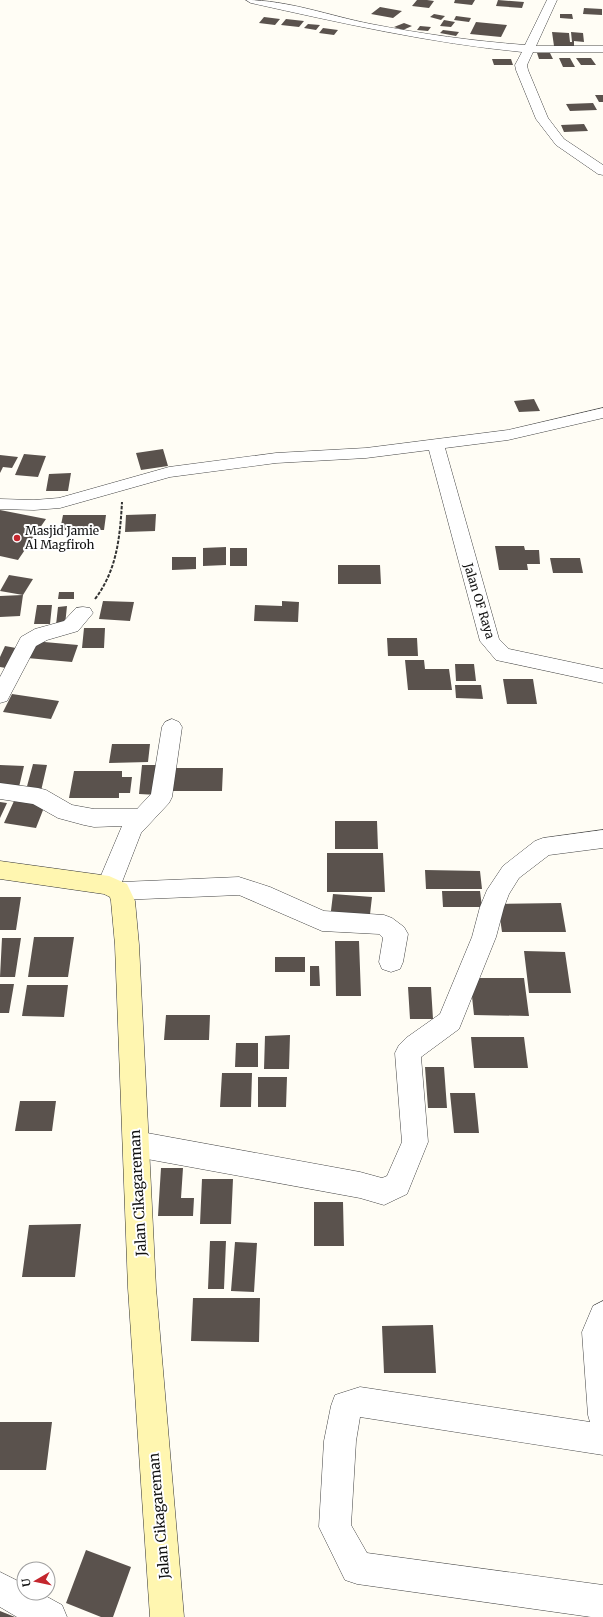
<svg xmlns="http://www.w3.org/2000/svg" width="603" height="1617" font-family="Merriweather,serif">
<rect width="100%" height="100%" fill="#fffdf5"/>
<path fill="#5a524d" d="M417,0H427L434,1L429,8L412,6Z
M455,0H475L472,5L454,3Z
M498,0L524,2L522,8L496,6Z
M380,7L402,11L393,18L371,14Z
M584,8L602,9V15L583,14Z
M434,14L445,16L441,20L430,17Z
M560,14H572L573,19L560,18Z
M456,16L471,18L469,22L454,20Z
M264,17L280,19L275,25L259,23Z
M286,19L304,21L299,27L281,25Z
M444,20L455,22L451,27L440,26Z
M476,22L507,25L501,37L470,34Z
M404,23L412,26L403,30L394,27Z
M308,24L320,25L316,30L304,28Z
M420,26L431,27L428,31L417,30Z
M323,28L338,30L334,35L319,33Z
M443,30L459,32L456,36L440,33Z
M552,32L569,33L570,42H572L571,32L583,33L584,42L574,41V46H554Z
M537,53H550L553,59H539Z
M559,58H570L575,67H563Z
M576,58H591L596,65H581Z
M492,59H511L513,65H494Z
M595,95H603V102H599Z
M593,103L597,110L570,111L566,104Z
M584,124L588,131L564,132L561,125Z
M534,399L540,411L519,412L514,401Z
M163,449L168,466L141,470L136,453Z
M24,454L46,456L38,477L15,475Z
M0,455L18,457L12,468L3,467L0,473Z
M71,473L68,491H46L49,474Z
M0,510L46,519L18,560L0,556Z
M156,514L155,531L125,532L126,515Z
M63,515H106L104,530H60Z
M495,546H524L525,550H539L540,564H527L528,570H499Z
M226,547V565L203,566V548Z
M230,548H247V566H230Z
M172,557H196V569L172,570Z
M550,558H580L583,573H553Z
M338,565H380L381,584H338Z
M9,575L33,579L23,595L0,591Z
M59,592H74V599H58Z
M23,595L20,616L0,617V596Z
M103,601L134,602L130,621L99,619Z
M282,601L299,602L298,622L254,621L255,605L282,606Z
M37,605H52L50,624H34Z
M67,606L65,625H56L58,607Z
M84,628H105L104,648H82Z
M387,638H417L418,656H388Z
M33,641L78,645L72,662L27,658Z
M5,646L16,648L6,668L0,667V657Z
M405,660H424L425,669H449L452,690H408Z
M455,664H474L476,681H456Z
M503,679H533L537,704H507Z
M455,685H481L483,699L456,698Z
M12,694L59,701L51,719L3,712Z
M112,744H150L148,762L109,763Z
M33,764L47,765L41,791L26,790Z
M0,765L24,766L19,787L0,786Z
M142,765H161L158,795L139,794Z
M170,768H223L222,791H168Z
M74,771H122V777H132L130,793H119V798H69Z
M14,801L45,805L36,828L4,823Z
M0,802L7,803L0,818Z
M335,821H377L378,849H335Z
M327,853H383L385,892H327Z
M425,870L480,871L482,889H426Z
M442,891H480L482,907H443Z
M333,894L372,897L369,923L330,919Z
M0,897H21L16,930H0Z
M561,903L566,932H502L498,904Z
M34,937H74L68,977H28Z
M2,938H21L15,977H0Z
M335,941H359L361,996H336Z
M524,951L565,952L571,993H529Z
M275,957H305V972H275Z
M310,966H319L320,986H310Z
M470,978H524L529,1016L474,1015Z
M0,984H14L9,1013H0Z
M27,985H68L64,1017L22,1016Z
M408,987H431L433,1019H410Z
M166,1015H210L209,1040H164Z
M290,1035L289,1069H264L265,1036Z
M471,1037H524L528,1068H474Z
M236,1043H258V1067H235Z
M425,1067H444L447,1108H428Z
M222,1073H252L251,1107H220Z
M258,1077H287L286,1107H258Z
M450,1093H475L479,1133H454Z
M20,1101H56L52,1131H15Z
M161,1168H183L181,1198H194L193,1216H158Z
M202,1179H233L231,1224H200Z
M314,1202H343L344,1246H314Z
M81,1224L75,1277H22L29,1225Z
M210,1241H226L224,1289H208Z
M235,1242L257,1243L254,1292L231,1291Z
M193,1298H260L259,1342L191,1341Z
M433,1325L436,1373H384L382,1326Z
M0,1422H52L46,1470H0Z
M86,1550L131,1567L113,1617H101L66,1603Z
M0,1611L15,1617H0Z"/>
<g fill="none" stroke-linecap="round" stroke-linejoin="round">
<defs>
<path id="street" d="M246,0C288,0 330,16 371,24C422,34 473,41 525,45L547,0H557L536,46H603V52H533L527,65L528,70L548,118L564,139L603,165V175L598,174L556,145L536,119L516,70L515,65L522,52C430,43 341,23 251,3Z
M603,408V418L508,440L445,448L499,639L509,649L603,669V683L496,660L480,641L429,450L366,458L276,463L170,477L60,508L34,510L0,509V499L34,500L59,498L169,467L276,453L366,448L508,430Z
M83,607L90,608L93,613L78,631L47,640L36,646L7,701L0,703V677L21,637L35,629L64,621L76,608Z
M172,719L179,722L182,727L172,797L169,803L141,833L122,882L239,877L270,887L324,911L384,915L392,918L404,927L408,934L403,962L400,969L391,972L382,969L379,962L383,938L379,934L322,931L239,895L119,900L111,898L109,894L101,892L97,885L122,826L94,827L84,825L58,818L33,804L0,799V783L38,788L46,790L72,805L94,809H137L151,794L162,727L165,722Z
M603,830V848L549,855L519,878L509,894L504,907L496,937L459,1029L421,1057L428,1142L407,1194L384,1205L360,1198L136,1157L127,1153L123,1144L127,1135L136,1131L360,1172L382,1178L387,1176L402,1142L395,1053L399,1045L406,1038L440,1014L472,937L480,907L487,890L503,866L535,841L543,838Z
M603,1301V1455L360,1417L356,1441L351,1525L367,1553L603,1585V1617H591L357,1584L345,1580L319,1527L324,1441L331,1406L335,1395L360,1387L590,1422L588,1415L582,1332L593,1306Z
M0,1572L24,1584V1593H40L62,1605L67,1617H17L0,1607Z"/>
<path id="secondary" d="M0,861L109,876L127,884L135,901L139,945L156,1288L184,1617H150L128,1288L115,945L111,901L110,897L104,894L0,879Z"/>
</defs>
<use href="#street" stroke="#444" stroke-width="1"/>
<use href="#secondary" stroke="#333" stroke-width="1"/>
<path stroke="#333" stroke-width="2" stroke-dasharray="3.5 1.5" stroke-linecap="butt" d="M95,599C117,570 120,537 122,502"/>
<use href="#street" fill="#fff" fill-rule="evenodd"/>
<use href="#secondary" fill="#fff6b0" fill-rule="evenodd"/>
</g>
<circle fill="#c4262e" stroke="#fff" stroke-width="1.5" cx="17" cy="538" r="4"/>
<g text-anchor="middle" stroke-width="4" stroke-linejoin="round" paint-order="stroke">
<g font-size="12" fill="#111" stroke="#fff" text-anchor="start">
<text x="25" y="535">Masjid Jamie<tspan x="25" dy="14">Al Magfiroh</tspan></text>
</g>
<g font-size="12" fill="#111" stroke="#fff">
<text transform="translate(479 601) rotate(73)" y="4">Jalan OF Raya</text>
</g>
<g font-size="14" fill="#111" stroke="#fff">
<text transform="translate(138 1193) rotate(-93)" y="5">Jalan Cikagareman</text>
<text transform="translate(159 1516) rotate(-95)" y="5">Jalan Cikagareman</text>
</g>
</g>
<g transform="translate(36 1581) rotate(261)"><circle r="19" fill="#ffffff" stroke="#a0a0a0"/>
<path d="M0-3L7 15L0 10L-7 15Z" fill="#c4262e"/>
<text y="-6" font-size="11" font-weight="bold" text-anchor="middle" fill="#111111">U</text>
</g>
</svg>
